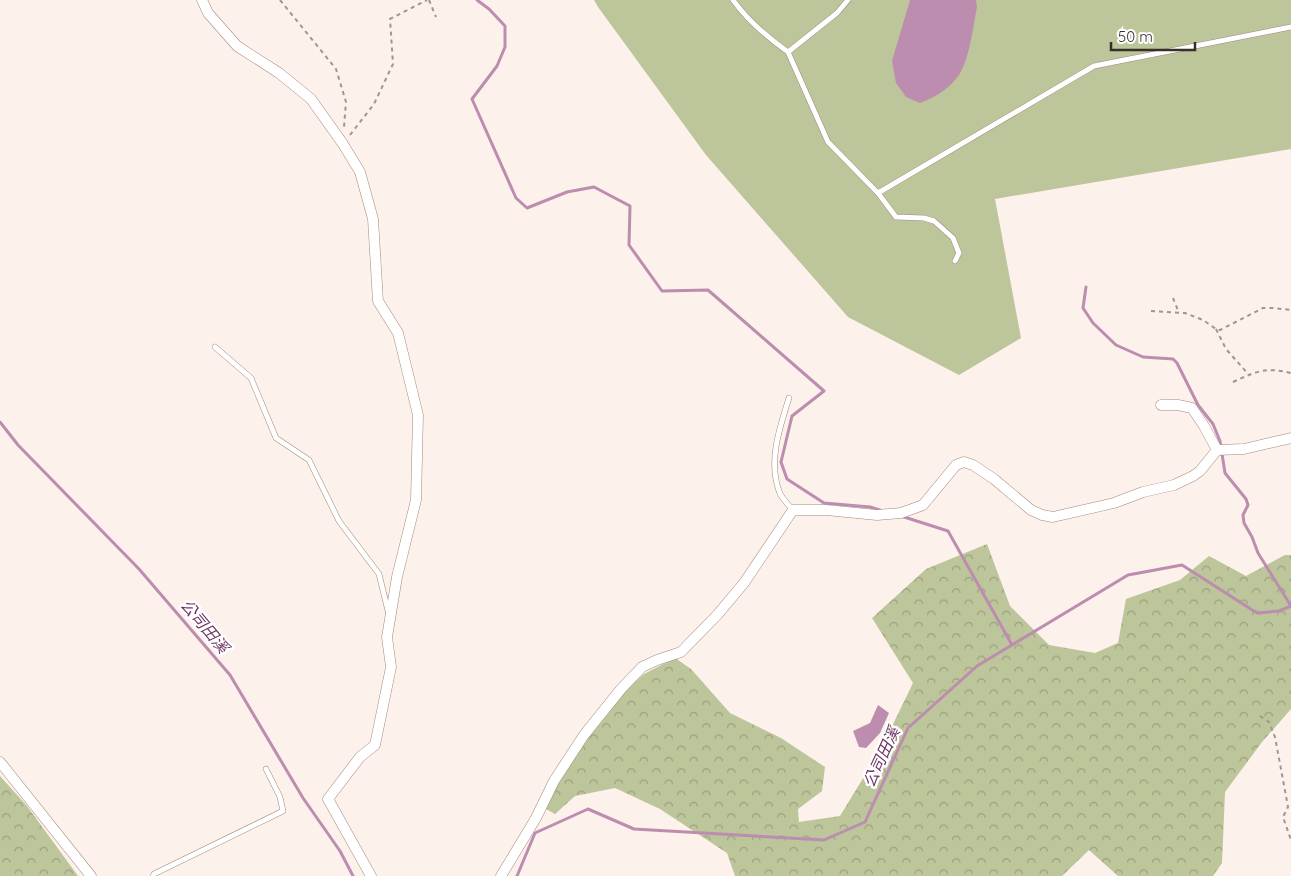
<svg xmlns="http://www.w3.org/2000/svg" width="1291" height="876" font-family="Quicksand,'Noto Sans TC',sans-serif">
<defs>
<pattern id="forest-crowns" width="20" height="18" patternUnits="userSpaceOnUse" patternTransform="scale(1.25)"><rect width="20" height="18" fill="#bdc59b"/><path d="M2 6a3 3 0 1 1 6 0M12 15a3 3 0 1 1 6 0" fill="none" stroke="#9ba07f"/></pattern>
</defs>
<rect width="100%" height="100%" fill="#fcf1eb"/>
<path fill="#bdc59b" d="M594,0H1291V149L995,199L1021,338L959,375L848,317L706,155L598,7Z"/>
<path fill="url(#forest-crowns)" d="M987,544L1010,606L1049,645L1095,653L1118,643L1126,599L1180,580L1209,556L1246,576L1285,555H1291V709L1262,742L1225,792L1222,863L1213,876H1118L1089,850L1062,876H735L727,853L660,809L615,788L575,796L555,814L546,809L556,781L611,704L644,674L675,658L691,669L730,713L781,738L825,767L822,791L798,809L799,822L840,816L881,749L913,683L872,618L926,569Z
M0,776L27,806L78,876H0Z"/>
<path fill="#bc8daf" d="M910,0H976L977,7C973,27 969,66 955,80C946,91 933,98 920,103L906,97L896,83L892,61Z
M878,705L889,713L880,733L866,748L859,747L853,731L870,723Z"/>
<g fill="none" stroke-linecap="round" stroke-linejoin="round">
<path stroke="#bc8daf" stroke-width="3" d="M477,0L489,9L505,26V47L497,66L472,99L516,198L527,208L567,192L594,187L630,206L629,245L662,291L708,290L824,391L792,416L781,462L787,479L824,503L870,507L883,511
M1086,287L1083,308L1093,323L1116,345L1143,357L1173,359L1177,363L1198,405L1213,424L1220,441L1225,473L1246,499L1248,505L1243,515L1244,523L1252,537L1258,553L1291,606
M0,422L18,445L139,569L230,675L303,798L340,851L353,876
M901,516L948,531L1012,645
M517,876L535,833L588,809L634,829L824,840L865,822L908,728L977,666L1128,575L1182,565L1257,613L1279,611L1291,606"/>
<defs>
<path id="lane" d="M733,0C748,21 767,37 788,52
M848,0L837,13L788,52L828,142L878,193L896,217L924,218L934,221L953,238L959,253L955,261
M878,193L1094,66L1291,27
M215,347L251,378L276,438L309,460L339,521L379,574L388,611
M789,398C780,427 768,460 779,491C781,498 788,504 793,510
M153,876L154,874L283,811L280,797L266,769"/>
<path id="street" d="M202,0L208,13L237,46L279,73L311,99L343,144L360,172L373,219L378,301L398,333L418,415L416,500L397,577L387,637L391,667L375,745L360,757L328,799L371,876
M1161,405H1178L1192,408L1204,426L1217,450
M0,762L91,876
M501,876L536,818L554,781L584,735L621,689L642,667L657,660L681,652L718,614L744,583L793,510H826L877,515L901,513L923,505L956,465L964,462L973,465L994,479L1031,510L1042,515L1053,517L1114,503L1143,492L1174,485L1193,476L1200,471L1217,450L1244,449L1291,438"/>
</defs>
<use href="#lane" stroke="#a3897d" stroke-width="6"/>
<use href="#street" stroke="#a3897d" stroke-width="11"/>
<path stroke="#a09690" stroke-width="2" stroke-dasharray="4 4" stroke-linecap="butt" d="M280,0L336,69L346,102L344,127
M429,0L436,17
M350,135L374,104L393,64L390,19L427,0
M1173,298L1179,313
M1151,311L1185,313L1203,320L1216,329L1220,330L1263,308H1273L1291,310
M1216,329L1226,349L1249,375
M1233,382C1257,371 1265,367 1291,373
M1260,716L1269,722L1275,737L1288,807L1283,817L1291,840"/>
<use href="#lane" stroke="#fff" stroke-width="5"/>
<use href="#street" stroke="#fff" stroke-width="10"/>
</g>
<g text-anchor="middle" stroke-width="5" stroke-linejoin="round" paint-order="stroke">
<g font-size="16" font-style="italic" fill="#713664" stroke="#fff">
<text transform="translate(205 626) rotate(50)" y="6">公司田溪</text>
<text transform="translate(881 757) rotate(-65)" y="6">公司田溪</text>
</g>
</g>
<path d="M1111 42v8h84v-8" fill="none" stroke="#392f2a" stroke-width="2.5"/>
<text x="1118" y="42" font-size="15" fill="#392f2a" stroke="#ffffff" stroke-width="4" paint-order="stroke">50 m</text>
</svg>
